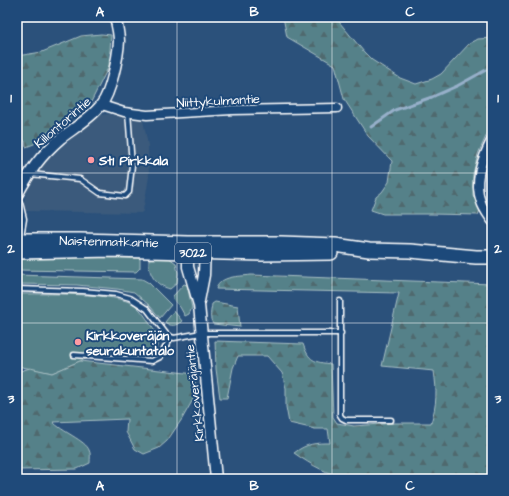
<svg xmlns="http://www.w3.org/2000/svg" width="509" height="496" font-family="'Architects Daughter',sans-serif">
<defs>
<pattern id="forest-firs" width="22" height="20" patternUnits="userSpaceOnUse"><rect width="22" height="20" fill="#548189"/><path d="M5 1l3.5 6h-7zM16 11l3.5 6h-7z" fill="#50696e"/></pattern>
</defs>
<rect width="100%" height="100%" fill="#2b517b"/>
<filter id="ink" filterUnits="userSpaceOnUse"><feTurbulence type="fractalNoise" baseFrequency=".025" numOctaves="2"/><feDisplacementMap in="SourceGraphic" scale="8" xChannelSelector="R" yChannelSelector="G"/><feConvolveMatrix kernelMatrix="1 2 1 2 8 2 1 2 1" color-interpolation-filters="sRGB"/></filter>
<g filter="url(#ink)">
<path fill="#3a5a7c" d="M109,114L143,120L148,145L149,177L143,211L141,213L26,211L24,209L23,206L28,186L46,161L98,115Z"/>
<path fill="#548189" stroke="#aac0c4" d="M68,257L140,258V268L136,272L17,270V259Z
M169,258L176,263L178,273L177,283L170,289C155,285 148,274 149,259Z
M17,275L142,279L149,283L171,305L160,318L150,306L134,292L117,289L77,285L17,284Z
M184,284L187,285L192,308L189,314L185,316L180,307L173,299V296Z
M17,294C41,294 117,292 135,305C141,310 146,317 150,324C159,337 160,339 154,355L113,350L80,361L52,373L17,366Z
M174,311L182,321C177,326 170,327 165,322Z"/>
<path fill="url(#forest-firs)" stroke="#aac0c4" d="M283,17H335L364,52L372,60L400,78L416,84L432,79L441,74L469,44L478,39L492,38V123L478,154L473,174V195L480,210L478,215L432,214H383L371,210L376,197L382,192L389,182L392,161L368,136L344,99L335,65L287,37Z
M101,34L111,35L109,66L91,102L84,109L45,134L34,144L26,147L25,141L17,137V56L42,52L81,36Z
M251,275L492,284V479H349C327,474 313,466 294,453C307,443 316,443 330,443L328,429H315L289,423L286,407V388L282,373L267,356H238L233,368L227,398H220L216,369L215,341L303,344C309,361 314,362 331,364L333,417L337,423L354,426L395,423H431C437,403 437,392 434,371L382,366L399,293L216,289C221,275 238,277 251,275Z
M215,302L238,306L240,327L213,324C209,318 211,311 212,304Z
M80,361L195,374V396L182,419L167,441L159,448L144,454L135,449L126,432L127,419L53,422C61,431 86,441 89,450C91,453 90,459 90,463L77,469L17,470V372L30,368L52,373Z"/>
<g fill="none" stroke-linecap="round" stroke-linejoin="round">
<path stroke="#97b0ca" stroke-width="3" d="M371,127L395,110L432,97L457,86L486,70"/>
<defs>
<path id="service" d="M30,174L80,179L100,193L125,196L129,192L132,165L128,112
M17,289L83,291L116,294L130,298L147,309L167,335L174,338L201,333H341
M340,301V415L342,418L346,420H391
M74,355L152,361L160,357L171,337"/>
<path id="minor" d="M102,105L124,112L147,115L232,110L337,108
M492,139C482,158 473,181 481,202C483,209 488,215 492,221"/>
<path id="tertiary" d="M17,195C31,170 39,157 61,138C74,128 91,118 101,105C111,93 118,57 119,41C119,33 117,25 115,17
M17,203L21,219L17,242
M188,245V267L199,305L216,479
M199,301L204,275L205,245"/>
<g id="primary">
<path id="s1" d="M17,240H80L188,243H281L335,245L369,250L410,251L476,257H492"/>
<path d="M17,252L112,250L262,254L331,253"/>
</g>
</defs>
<use href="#service" stroke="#fff" stroke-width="7"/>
<use href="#minor" stroke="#fff" stroke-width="11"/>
<use href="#tertiary" stroke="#fff" stroke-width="13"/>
<use href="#primary" stroke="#fff" stroke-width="16"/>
<use href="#service" stroke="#1f4a7a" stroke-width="4"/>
<use href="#minor" stroke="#1f4a7a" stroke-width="8"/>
<use href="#tertiary" stroke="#1f4a7a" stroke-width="10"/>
<use href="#primary" stroke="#1f4a7a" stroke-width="13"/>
</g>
</g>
<path fill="none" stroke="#fff" stroke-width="1" stroke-opacity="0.55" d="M177,17V479M332,17V479M17,173H492M17,323H492"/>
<g fill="#ff9aa2" stroke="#1f4a7a" stroke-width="1.5">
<circle cx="91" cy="160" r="4"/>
<circle cx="78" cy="342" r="4"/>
</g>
<g text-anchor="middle" stroke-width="4" stroke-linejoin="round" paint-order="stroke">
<rect fill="#1f4a7a" stroke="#bcc9d7" stroke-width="1" x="175" y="243" width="36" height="20" rx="3"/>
<g font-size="12" font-weight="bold" fill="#fff">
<text x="193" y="257">3022</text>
</g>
<g font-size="13" fill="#fff" stroke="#1f4a7a">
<text transform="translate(218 100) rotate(-3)" y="5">Niittykulmantie</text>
<text transform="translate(62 122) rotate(-41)" y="5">Killontorintie</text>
<text dy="5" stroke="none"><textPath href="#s1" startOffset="92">Naistenmatkantie</textPath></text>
<text transform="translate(194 393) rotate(-96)" y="5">Kirkkoveräjäntie</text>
</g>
<g font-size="13" font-weight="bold" fill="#fff" stroke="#1f4a7a" text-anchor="start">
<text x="99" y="165">St1 Pirkkala</text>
<text x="86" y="340">Kirkkoveräjän<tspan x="86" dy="15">seurakuntatalo</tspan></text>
</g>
</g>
<rect width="509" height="496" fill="none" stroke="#1f4a7a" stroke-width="44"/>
<rect x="22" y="22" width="465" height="452" fill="none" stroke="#fff" stroke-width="1.5"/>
<g font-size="13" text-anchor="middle" font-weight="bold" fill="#fff">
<text x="100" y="16">A</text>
<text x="254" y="16">B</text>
<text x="410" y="16">C</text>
<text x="11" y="102">1</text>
<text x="498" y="102">1</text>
<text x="11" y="253">2</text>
<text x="498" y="253">2</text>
<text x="11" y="403">3</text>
<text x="498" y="403">3</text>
<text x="100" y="490">A</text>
<text x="254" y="490">B</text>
<text x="410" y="490">C</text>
</g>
</svg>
